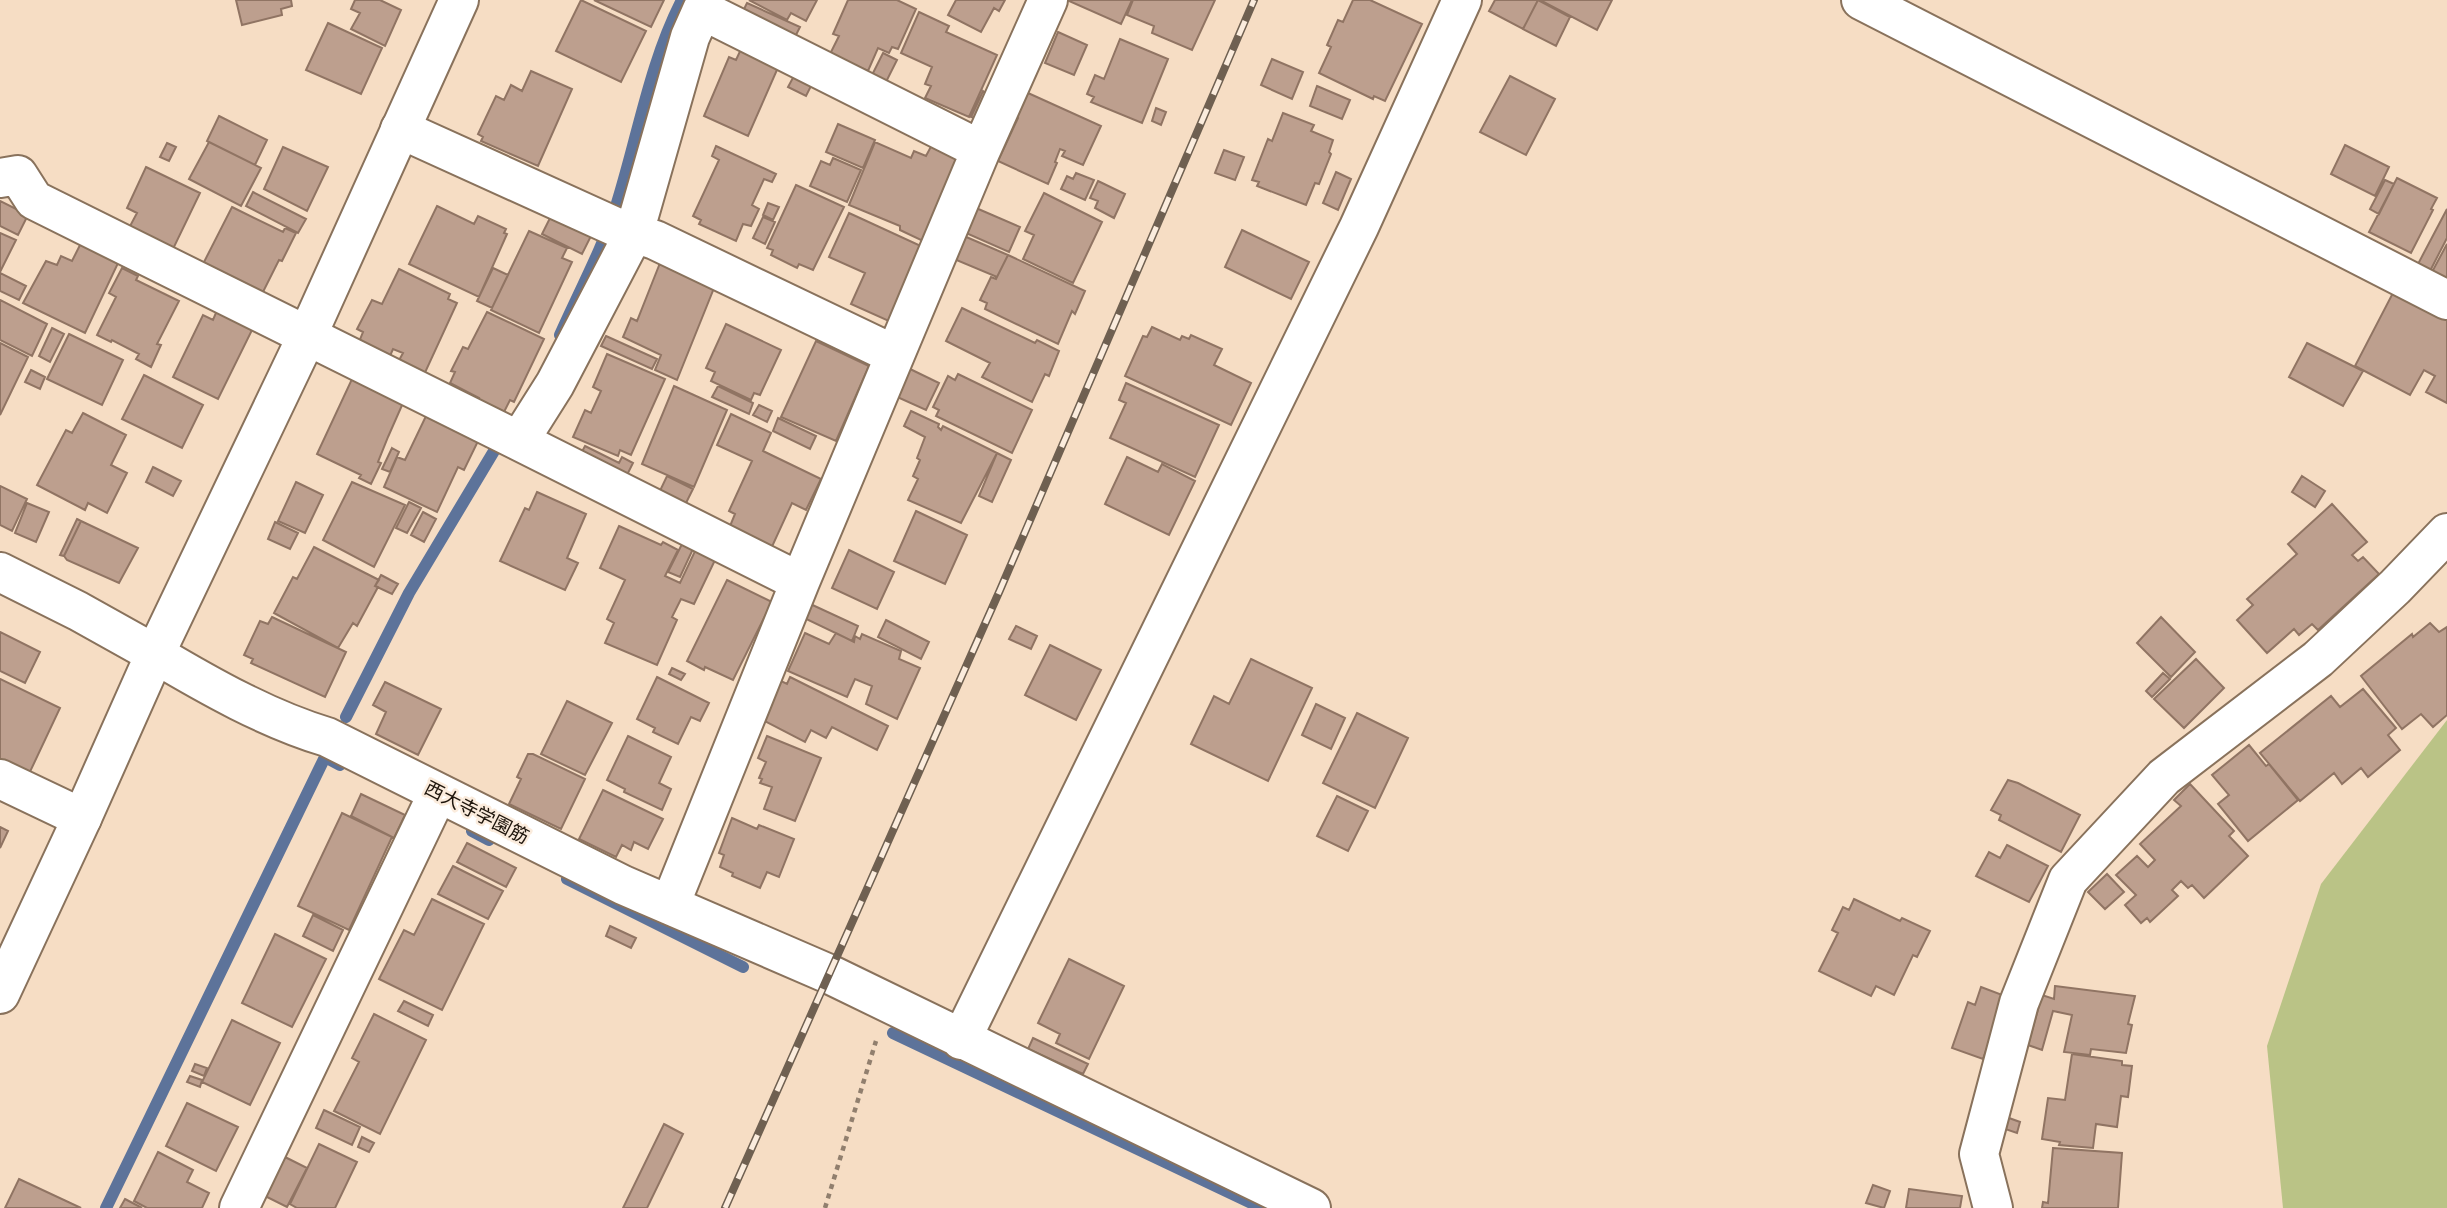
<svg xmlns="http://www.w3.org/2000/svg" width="2447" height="1208" font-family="'Space Grotesk','Noto Sans JP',sans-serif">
<rect width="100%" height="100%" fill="#f6ddc4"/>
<path fill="#bac386" d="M2447,720V1208H2283L2267,1046L2321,884Z"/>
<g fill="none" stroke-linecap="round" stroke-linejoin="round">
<path stroke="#5d739a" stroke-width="12" d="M560,335C579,292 603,248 617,203C638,136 650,62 682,0
M346,717L409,593L503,436
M472,831L489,840
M567,879L743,967
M893,1033L1262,1208
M106,1208L325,757L340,765"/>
</g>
<path fill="#bd9f8e" stroke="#907463" stroke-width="2" d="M236,0H291L292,6L281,9L282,15L242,25Z
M355,0H380L401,10L385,46L351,29L360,13L351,9Z
M581,0L646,31L621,82L556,51Z
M594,0H664L651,27Z
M749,0H817L806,21L791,13L787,20Z
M848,0H897L916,9L898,49L892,47L889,53L878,48L868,71L830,54L839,36L833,34Z
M956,0H1005L999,11L994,8L981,32L948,15Z
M1067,0H1132L1121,24Z
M1133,0H1215L1192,50L1152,33L1154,26L1127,15Z
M1353,0H1370L1422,24L1385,101L1374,96L1373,99L1319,73L1331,47L1327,45L1338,20L1343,22Z
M1495,0H1538L1523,29L1489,11Z
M1538,0L1570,17L1556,46L1523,29Z
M1540,0H1612L1597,30Z
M747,3L800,27L794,39L741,15Z
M919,12L949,26L946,32L997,55L969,117L925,98L931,86L925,84L932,67L901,53Z
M328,23L382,48L361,94L306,70Z
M1058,32L1087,45L1074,75L1045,63Z
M1120,39L1168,59L1142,123L1091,102L1094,97L1087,94L1095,75L1104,79Z
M742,47L780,63L748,136L704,116L729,57L736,60Z
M883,53L897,60L885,84L871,77Z
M1272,59L1303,72L1292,99L1261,85Z
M531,71L572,89L538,166L481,141L483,137L478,134L496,96L504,100L511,85L522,91Z
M795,74L813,82L806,96L788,87Z
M1510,76L1555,99L1526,155L1480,132Z
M1317,86L1350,100L1342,119L1310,106Z
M983,91L988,95L977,119L971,117Z
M1028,93L1101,126L1083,165L1062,156L1065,151L1060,149L1055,162L1057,163L1048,184L998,161L1018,118L1016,116Z
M1156,108L1166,112L1161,125L1152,121Z
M1283,113L1314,125L1311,131L1333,140L1329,152L1331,154L1319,184L1315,183L1306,205L1257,186L1259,182L1252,180L1268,139L1272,141Z
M219,116L267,140L255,165L207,141Z
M838,124L875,140L863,168L826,152Z
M935,139L953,148L958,162L923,241L900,230V226L849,205L875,142L911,158L914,151L926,156Z
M209,142L261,168L241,206L189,179Z
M167,143L176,147L169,161L160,157Z
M2345,145L2389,167L2375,196L2331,174Z
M716,146L776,174L772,182L764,179L752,205L759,209L751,226L743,224L736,241L699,224L701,220L693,216L719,160L712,156Z
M283,147L328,167L307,211L264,189Z
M1224,150L1244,157L1235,180L1215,173Z
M833,158L861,170L847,202L810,186L821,161L830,165Z
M146,167L200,193L173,249L129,228L137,213L127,208Z
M1336,172L1351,179L1338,210L1323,203Z
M1076,173L1094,180L1085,200L1061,189L1067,176L1073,179Z
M2397,178L2437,198L2431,209L2433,210L2411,253L2369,232Z
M2385,180L2394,184L2379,214L2370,209Z
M1098,181L1125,194L1114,218L1095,208L1098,201L1090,198Z
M796,185L844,207L813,270L799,264L797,268L771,255L773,250L767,248Z
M253,192L306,219L298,233L246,206Z
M1044,193L1102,222L1073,283L1023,259L1034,235L1025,231Z
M0,201L28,215L18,235L0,226Z
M768,203L779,207L773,220L763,215Z
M437,206L474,224L478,216L506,229L504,233L507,234L479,297L409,264Z
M232,207L283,232L285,228L296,233L282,261L279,260L262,294L203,264Z
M976,208L1020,227L1009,252L966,233Z
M2447,209V238L2430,271L2418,264Z
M849,213L923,247L891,322L851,304L865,273L829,257Z
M551,216L591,236L582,254L542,234Z
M763,217L775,222L765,244L753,238Z
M1242,230L1309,262L1291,299L1225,267Z
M529,231L567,248L562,258L572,262L539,333L491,310Z
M0,233L16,240L0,272Z
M964,236L1008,255L997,277L954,259Z
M81,243L119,261L85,333L23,303L46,261L57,265L61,256L72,261Z
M2447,244V280L2432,272Z
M1008,255L1085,291L1075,314L1072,311L1058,344L985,309L987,303L980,300L991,277L996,279Z
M660,263L714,288L677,380L655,370L661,355L623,337L631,318L637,321Z
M122,268L138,276L136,280L179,301L157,344L161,345L151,367L136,359L139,354L112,340L111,342L97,335L116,297L109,293Z
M493,268L508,275L492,308L477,301Z
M399,269L450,294L448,299L457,303L423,377L397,364L403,353L393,349L390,356L359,342L363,332L357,329L372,300L382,304Z
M0,273L26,286L19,300L0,291Z
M2395,289L2447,316V403L2426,392L2435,376L2424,370L2410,395L2355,366Z
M0,300L47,324L32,356L0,340Z
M218,308L254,326L218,399L173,377L203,315L213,320Z
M962,308L1035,343L1037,340L1059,351L1049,376L1045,374L1032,402L982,377L990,363L946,341Z
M487,312L544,339L514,402L510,400L501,418L475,406L479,398L450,383L455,372L451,371L463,347L468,349Z
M726,324L781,350L760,395L754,393L751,400L711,381L715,372L706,368Z
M1152,327L1180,340L1182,336L1189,339L1191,335L1222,349L1214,365L1251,383L1231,425L1125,376L1143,336L1147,337Z
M52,328L64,334L50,362L39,356Z
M69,334L123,360L102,405L47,379Z
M606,336L657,359L652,369L601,346Z
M816,341L869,366L836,441L781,417Z
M0,343L28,357L0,415Z
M2307,343L2363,371L2343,406L2289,377Z
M607,354L665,379L631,455L620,450L618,456L573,437L585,410L591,413L601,391L593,387Z
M908,368L939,383L926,410L895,396Z
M31,370L45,377L40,389L25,382Z
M958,374L1032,410L1012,453L936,416L939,410L933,407L948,376L955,380Z
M144,375L203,405L182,448L122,419Z
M352,379L403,403L388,437L378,462L381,463L371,484L359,478L361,475L317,454Z
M1126,383L1219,425L1195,477L1110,438L1126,403L1119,400Z
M674,386L727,410L694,487L642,464Z
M718,386L753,403L749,414L712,397Z
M759,405L772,411L767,422L753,415Z
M911,411L939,424L938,427L941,430L943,426L997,453L961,523L908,500L918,479L913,476L920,460L917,458L925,437L904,426Z
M83,413L126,435L111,465L127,473L107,513L88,503L85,510L37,485L66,430L72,433Z
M731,414L771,433L763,451L821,479L806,510L792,503L770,551L728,531L735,514L729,511L752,461L717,445Z
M426,416L480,437L464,470L458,467L437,512L384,487L397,457L405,460Z
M778,418L816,436L810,449L773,431Z
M585,446L619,463L622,457L633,463L624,481L578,459Z
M392,448L399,452L390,472L382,469Z
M997,453L1011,460L992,502L979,496Z
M1127,457L1158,472L1162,464L1195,481L1169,535L1105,504Z
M153,467L181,481L173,496L146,482Z
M667,476L693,489L683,509L657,497Z
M2302,476L2325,491L2315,507L2292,492Z
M296,482L323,495L305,533L278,521Z
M352,482L405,505L374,567L323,540Z
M0,486L27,499L12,531L0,525Z
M537,492L586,514L567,558L578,563L565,590L500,561L525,508L529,510Z
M409,502L421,508L407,533L396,528Z
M27,503L49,512L36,542L15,533Z
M2332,504L2367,542L2352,555L2358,561L2363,557L2379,574L2318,630L2312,624L2299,635L2294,629L2267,653L2237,620L2253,605L2247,599L2297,554L2288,544Z
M916,511L967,535L945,584L894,561Z
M423,512L436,519L424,542L411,535Z
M77,519L81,521L64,556L60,555Z
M81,521L138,548L119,583L67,560L64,556Z
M275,522L298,533L290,549L268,539Z
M619,526L661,545L663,542L678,550L665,576L680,583L696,549L716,558L694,604L681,599L672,617L677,620L657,665L605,643L614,623L607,619L625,580L600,568Z
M682,544L693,549L680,577L668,572Z
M314,547L379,580L375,586L378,587L357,626L353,623L338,648L274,613L293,577L297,579Z
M849,550L894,572L877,609L832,588Z
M381,575L398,584L392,594L375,586Z
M727,580L772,602L733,680L705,667L704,670L687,661Z
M806,602L858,626L852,641L800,616Z
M272,617L346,652L325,697L251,663L253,659L244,655L260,621L268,624Z
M2161,617L2195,652L2171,677L2137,643Z
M886,620L929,642L921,659L878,637Z
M2430,623L2439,632L2447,627V715L2433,727L2421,714L2402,729L2361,676L2412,634L2413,637Z
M1016,626L1037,636L1031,649L1009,639Z
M0,632L40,652L25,683L0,671Z
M805,633L829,644L836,633L854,642L855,636L860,639L862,634L901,651L899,659L920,668L897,719L866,704L872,686L855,679L847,697L788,671Z
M1050,645L1101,670L1076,720L1025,695Z
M1251,659L1312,688L1268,781L1191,744L1214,696L1229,704Z
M2196,659L2224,688L2184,728L2154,699Z
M672,668L685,674L681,680L669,674Z
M2163,673L2170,679L2152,697L2146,691Z
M657,677L709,703L700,721L691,717L678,744L653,732L655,728L637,719Z
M790,677L888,726L877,750L832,727L826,738L811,730L805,742L757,717L779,680L787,684Z
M0,679L60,708L28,776L0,762Z
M385,682L441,709L418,755L376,734L386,712L373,705Z
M2363,689L2396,728L2388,735L2400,750L2368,777L2361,768L2342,784L2334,773L2300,801L2260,753L2331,696L2340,707Z
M567,701L612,723L585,775L541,754Z
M1316,704L1345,718L1331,749L1302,735Z
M1357,713L1408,738L1375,808L1323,783Z
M628,736L671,757L659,783L671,789L662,810L624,792L625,789L607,780Z
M767,736L821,758L795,821L764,809L772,787L760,783L762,779L759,778L766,762L758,758Z
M2249,745L2266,766L2269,764L2298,800L2248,841L2218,804L2229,795L2212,775Z
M528,754H533L585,779L561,829L509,804L521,779L517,777Z
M2008,780L2018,783L2080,815L2061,852L1999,820L2001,815L1991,810Z
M2190,784L2234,831L2229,836L2248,856L2204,898L2192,885L2188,888L2181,881L2172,890L2178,896L2150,922L2147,918L2141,923L2125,905L2136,895L2116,875L2137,856L2148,867L2155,860L2140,844L2181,806L2174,800Z
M603,790L663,819L648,849L634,842L631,850L622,845L616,857L579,839Z
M361,794L405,815L394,838L351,816Z
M1337,796L1368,811L1348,851L1317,836Z
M342,813L392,837L349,930L298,906Z
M732,818L757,829L759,825L794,839L779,877L767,872L760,888L732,876L733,873L720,867L724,855L719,853Z
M0,827L8,831L0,848Z
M467,843L516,868L506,887L457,862Z
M2007,845L2048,866L2029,902L1976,876L1989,852L2000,858Z
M453,866L503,891L488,919L438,894Z
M2107,874L2124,892L2105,909L2088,892Z
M432,899L484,924L442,1010L379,979L404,930L414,935Z
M1854,899L1900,921L1902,918L1930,931L1917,957L1913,955L1894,995L1876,986L1871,996L1819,971L1838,933L1832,930L1843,907L1849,910Z
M313,915L343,930L333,951L303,936Z
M610,926L636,938L631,948L606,936Z
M275,934L326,959L292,1027L242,1003Z
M1069,959L1124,986L1089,1059L1056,1043L1060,1034L1038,1023Z
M2055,986L2135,996L2128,1024L2132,1025L2126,1053L2091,1049L2090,1055L2064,1052L2072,1015L2053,1011L2042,1050L2028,1045L2042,995L2054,999Z
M1981,987L2005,996L1983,1059L1952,1048L1968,1002L1975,1005Z
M404,1001L433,1015L428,1026L398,1011Z
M374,1014L426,1040L380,1134L334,1111L359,1062L352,1058Z
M232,1020L280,1043L250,1105L202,1082Z
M1033,1038L1088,1064L1083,1074L1028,1049Z
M2072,1054L2122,1061V1065L2132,1066L2128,1097L2121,1096L2117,1127L2096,1124L2093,1148L2059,1145L2060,1142L2042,1139L2048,1098L2065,1100Z
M195,1064L207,1068L204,1076L192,1071Z
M190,1076L202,1080L200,1087L187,1082Z
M187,1103L238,1127L216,1171L166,1146Z
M324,1110L360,1127L352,1145L316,1128Z
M2009,1118L2020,1122L2017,1133L2005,1129Z
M664,1124L683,1134L647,1208H623Z
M362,1137L374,1143L369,1152L358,1147Z
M319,1144L357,1162L335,1208H297L290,1204Z
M2053,1148L2122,1153L2118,1208H2042L2043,1202L2048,1203Z
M158,1152L193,1170L187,1182L209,1193L202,1208H147L134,1201Z
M285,1157L307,1168L287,1207L265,1196Z
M19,1179L81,1208H5Z
M1873,1185L1890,1191L1884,1208L1866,1203Z
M1909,1189L1962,1196L1960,1208H1906Z
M125,1199L142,1208H120Z"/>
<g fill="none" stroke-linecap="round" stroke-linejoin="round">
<defs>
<path id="minor" d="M1861,0L2447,300
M400,129L616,227L655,240L895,355L981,150L1048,0
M0,178L18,175L34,200L519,441L555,384L634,233L690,37L702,10L981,150
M519,441L800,582L895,355
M155,654C209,686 267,719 327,737L623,885L829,974L1311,1208
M0,779L82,818
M670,905L800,582
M961,1040L1359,227L1462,0
M239,1208L438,793
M1993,1208L1979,1154L2019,1003L2068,880L2164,777L2318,659L2395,587L2447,533"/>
<path id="tertiary" d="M0,572L78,611L155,654
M0,994L82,818L155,654L307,336L459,0"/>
</defs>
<use href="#minor" stroke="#89725c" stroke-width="42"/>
<use href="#tertiary" stroke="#89725c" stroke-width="42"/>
<path stroke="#917f6e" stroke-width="4.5" stroke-dasharray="5 5" stroke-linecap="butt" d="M825,1208L876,1041"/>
<use href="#minor" stroke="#fff" stroke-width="38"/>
<use href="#tertiary" stroke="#fff" stroke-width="38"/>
<defs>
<path id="rail" d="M725,1208L1000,590L1254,0"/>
</defs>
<use href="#rail" stroke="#6f6051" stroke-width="8"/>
<use href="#rail" stroke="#fbecdd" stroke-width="5" stroke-dasharray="16" stroke-linecap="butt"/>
</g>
<g text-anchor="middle" stroke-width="5" stroke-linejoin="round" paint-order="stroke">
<g font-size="19" fill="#1e150c" stroke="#fbecdd">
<text transform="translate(477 812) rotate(27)" y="7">西大寺学園筋</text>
</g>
</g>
</svg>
